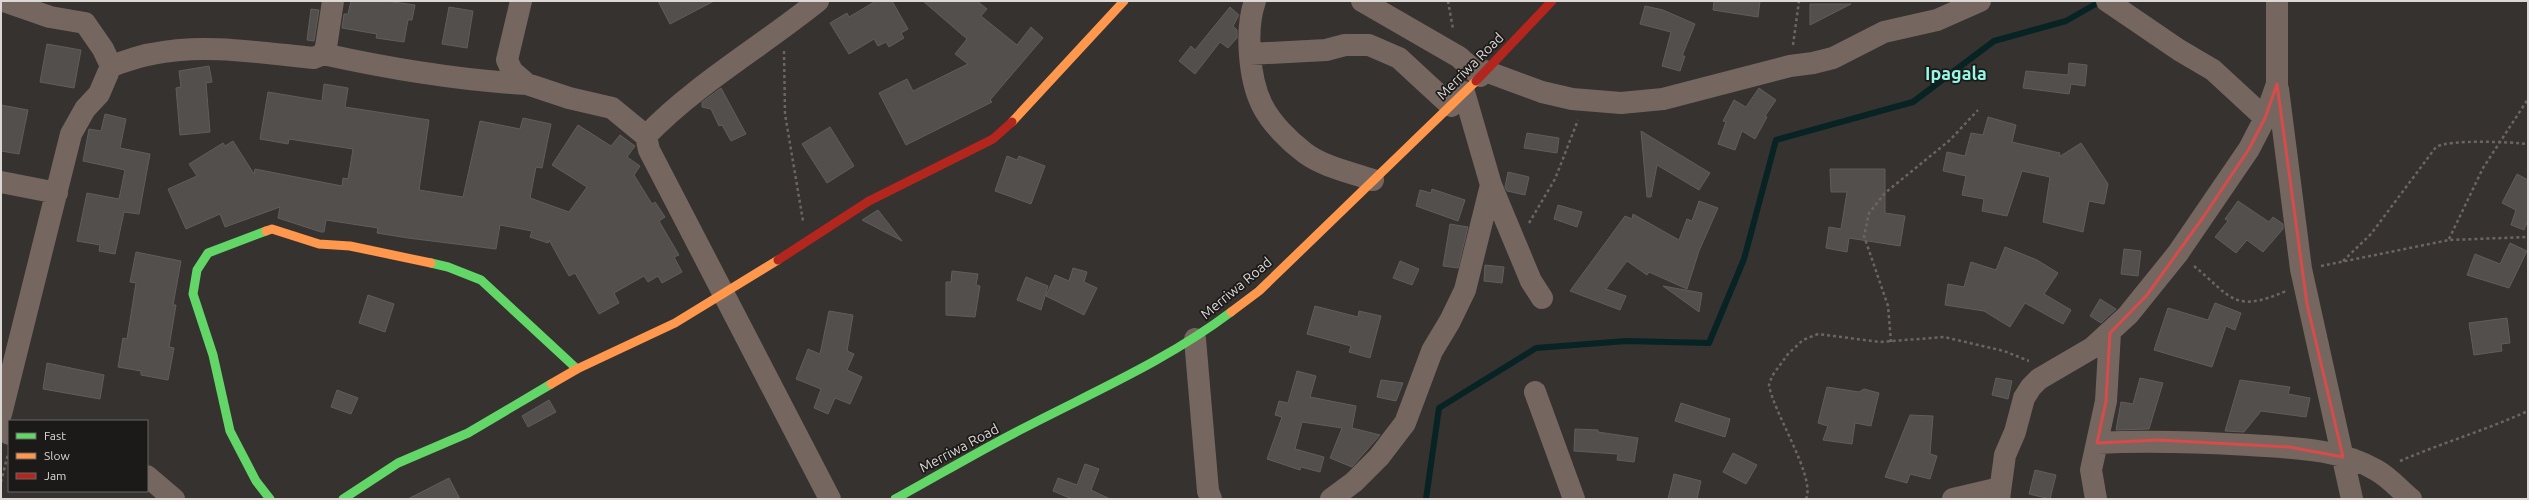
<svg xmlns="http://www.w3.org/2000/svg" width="2529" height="500" font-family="Ubuntu,sans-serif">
<rect width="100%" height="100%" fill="#353230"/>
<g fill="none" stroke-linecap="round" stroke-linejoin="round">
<path stroke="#082324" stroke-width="6" d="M1426,499L1439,408L1536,348L1626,341L1709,343L1744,259L1776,140L1913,102L1994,41L2066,21L2101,1"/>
</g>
<path fill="#524f4d" stroke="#605d5c" d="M351,1H386L415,5L412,20H408L404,42L376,38L377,34L342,28L344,14H348Z
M658,1H714L670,24Z
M876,1H892L908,29L901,33L904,38L889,47L886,42L878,46L874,39L849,54L830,23L847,13L849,17Z
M923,1H977L987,9L981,16L1017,45L1031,27L1043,38L990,100L992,102L906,145L879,93L907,79L913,91L968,64L955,54L967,39Z
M1714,1H1760L1758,17L1713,10Z
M1810,4H1851L1810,25Z
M1645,6L1663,10L1695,24L1682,56H1685L1680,71L1662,66L1671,32L1640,24Z
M449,7L473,11L467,48L442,44Z
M1230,7L1239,15L1233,26L1237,30V38L1228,48L1220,42L1195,74L1179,61L1191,46L1195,50Z
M311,9L319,10L314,41L307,40Z
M47,44L81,50L74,88L40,82Z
M2069,63L2087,65L2085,86L2071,84L2069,94L2023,88L2026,71L2068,75Z
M209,66L212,82L206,83L210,132L180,135L176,88L181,87L179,71Z
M324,84L348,88L345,107L429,120L419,190L463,197L480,121L520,129L523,118L551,124L542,168L536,167L530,198L569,212L587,187L552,165L578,125L611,146L620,135L635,146L627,157L640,166L634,175L652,204L655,202L665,217L659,221L679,255L674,257L682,272L662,283L658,276L648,282L644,276L614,293L619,303L599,314L575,273L569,276L549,240L548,243L530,237L532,231L500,225L496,249L408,238L377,233L378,228L326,220L324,232H321L278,218L280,207L225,227L220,214L186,229L168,189L197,176L189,164L223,143L225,146L233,141L254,174L255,169L342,186L343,178L348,179L353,149L289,139L288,144L260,139L268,92L322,101Z
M721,88L746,134L731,141L722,125L719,126L711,109L702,107V102Z
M1759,88L1776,100L1765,116L1767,117L1755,139L1742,131L1735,150L1718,144L1726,122L1723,121L1734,100L1746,107Z
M1,105L28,110L19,154L1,151Z
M105,114L126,119L120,148L150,154L139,214L124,212L115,254L99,251L100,245L77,241L87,193L119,199L125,170L83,161L89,129L101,131Z
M1988,117L2016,125L2012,142L2060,153L2059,157L2081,143L2108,184L2104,204L2089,201L2083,232L2043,222L2050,177L2022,171L2007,216L1982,211L1984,199L1962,195L1966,176L1943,171L1947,152L1965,156L1971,133L1983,135Z
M830,127L854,166L827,183L802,144Z
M1641,131L1710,173L1699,190L1657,165L1651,197H1647Z
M1527,133L1559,138L1557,153L1524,148Z
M1007,156L1017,160L1019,156L1045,166L1031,204L995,191Z
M1830,169H1885V213L1905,216L1900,246L1849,238L1847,252L1826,248L1829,227L1841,229L1847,192H1831Z
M1508,172L1529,177L1525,195L1507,191L1505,187Z
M2517,174L2528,180V220L2524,230L2511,225L2516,210L2502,203Z
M1432,189L1465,200L1458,221L1416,206L1420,190L1431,193Z
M1699,201L1718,208L1699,251L1687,289L1649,272L1647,275L1627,261L1606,289L1626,296L1620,310L1570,291L1625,216L1632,219L1633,214L1679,240L1687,219L1692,221Z
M2238,201L2269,222L2273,217L2283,224V229L2263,252L2247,240L2236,253L2215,237L2228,221L2225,219Z
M1558,205L1582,212L1577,227L1554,219Z
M878,210L902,241L862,220Z
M1450,224L1468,227L1458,268L1443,266Z
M2510,243L2527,251L2509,288L2467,275L2475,254L2500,264Z
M2005,247L2037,260L2058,273L2044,294L2071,310L2063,324L2025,303L2010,327L1984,311L1945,305L1948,284L1964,287L1971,262L1996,270Z
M2124,249L2141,251L2138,276L2121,274Z
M136,252L181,261L173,305H176L169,347L174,348L168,380L141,375V371L118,367L123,338L127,339L136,283L130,282Z
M1400,261L1419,269L1412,285L1393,278Z
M1485,265L1504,267L1502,283L1484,281Z
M1073,268L1087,272L1084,282L1097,288L1084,315L1046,296L1055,275L1069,281Z
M952,271L978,274L976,285L980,286L975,317L946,315V282H951Z
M1026,277L1048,286L1041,310L1017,300Z
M1663,286L1702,293L1699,312Z
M368,295L394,304L385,332L359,323Z
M2100,299L2116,309L2101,323L2090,316Z
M2215,303L2241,313L2235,330L2226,326L2212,367L2154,350L2168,308L2208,320Z
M1315,306L1358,317L1359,311L1381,316L1370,358L1349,352L1351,346L1307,334Z
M829,311L853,315L847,351L854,354L847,370L862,377L850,404L835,398L828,414L814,408L821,389L796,379L808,349L820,354Z
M2507,318L2510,343L2501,344L2502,351L2474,355L2469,323Z
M47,363L104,375L100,399L43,389Z
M1297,371L1316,376L1310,397L1356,406L1352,428L1380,435L1352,467L1330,458L1342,428L1302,422L1295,449L1324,457L1320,472L1301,467L1300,470L1267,459L1282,417L1275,415L1279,401L1288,403Z
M1996,378L2012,381L2008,399L1992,395Z
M2140,378L2163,383L2149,429L2116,430L2121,402L2133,404Z
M1381,380L1403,383L1396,401L1377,397Z
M2240,380L2290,387L2288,394L2310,398L2306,417L2261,411L2244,432L2225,431Z
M1827,387L1859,392L1864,389L1879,393L1871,426L1855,423L1852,444L1823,440L1828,426L1818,423Z
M337,390L358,398L351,414L331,407Z
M549,400L556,412L528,427L522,416Z
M1681,403L1730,419L1725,437L1675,421Z
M1910,415L1933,416L1930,454L1937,456L1930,479L1910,474L1907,483L1885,477Z
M1575,429L1598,430V432L1638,438L1634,462L1617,460L1618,454L1574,451Z
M1733,453L1757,465L1746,484L1723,472Z
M1085,464L1099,469L1091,490L1110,499H1072L1053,491L1058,478L1077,485Z
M2035,470L2056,475L2050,499L2029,494Z
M1674,474L1701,481L1697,499H1668Z
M449,478L460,499H408Z"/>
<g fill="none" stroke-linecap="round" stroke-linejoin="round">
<path stroke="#6d6560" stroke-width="2.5" stroke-dasharray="3 3" stroke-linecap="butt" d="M1448,1L1453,29
M1793,45L1799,1
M784,51L785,114L803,221
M1529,223L1555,179L1578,120
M2449,239L2483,168L2528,99
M2343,261L2371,234L2436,147C2450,139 2511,142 2528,144
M2194,266C2232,297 2233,314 2286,291
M2321,266L2449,240L2528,237
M1891,342L1888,306L1864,236L1869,213L1885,193L1950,140L1978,110
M2400,461C2442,443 2486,430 2528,411
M1,482L8,454
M1806,499C1816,477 1773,412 1769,385L1772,376L1788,354L1803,340L1818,334L1880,342L1944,337L2004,351L2029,361"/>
<path stroke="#756760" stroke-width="22" d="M4,1L50,17L85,23L103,49L111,66
M521,1L507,60L512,71L527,84L569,98L612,108L646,136
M818,1C761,47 696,84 646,136L649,150L830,499
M1255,1C1245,29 1249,79 1262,105C1271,123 1289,141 1305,153C1324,167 1350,172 1373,180
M1362,1L1459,57L1480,76
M2107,1L2179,50L2213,70L2265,118
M323,54C391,69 457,80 527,84
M1250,54L1326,50L1345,45H1369L1399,58L1451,106
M1485,71L1542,92L1572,99L1621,103L1663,99L1790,66L1813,63L1833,58L1884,32L1937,20L1980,1
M2278,89L2301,269L2352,499
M1464,92L1491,185L1531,281L1542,298
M1,182L57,193
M1195,339L1208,491L1211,499
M1535,392L1574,499
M1,414L71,134L85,109L99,94L111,66C124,62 138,56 152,54C204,43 262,53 314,58L323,54L326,47L333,1
M1,427L9,434
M2097,443C2148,440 2198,442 2249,445C2290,448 2339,448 2376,470C2389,477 2400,490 2411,499
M147,476L174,499
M1331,499L1354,482L1379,457L1405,423L1432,351L1450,321L1465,290L1491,185
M1953,499L2000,488
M1999,499L2005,455L2015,432L2024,398L2031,387L2039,379L2092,348L2128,315L2178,253L2249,149L2265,118L2277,84V1
M2096,499L2091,470L2106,401L2110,333"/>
<path stroke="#63d668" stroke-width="9" d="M266,231L208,253L197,270L193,294L213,355L230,431L256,481L270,499
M431,263L448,267L481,280L577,369
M343,499L398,463L468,433L551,384
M895,499C937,476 979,451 1022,429C1093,392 1166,361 1231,312"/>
<path stroke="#ff974d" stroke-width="9" d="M1012,122L1124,1
M266,231L272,229L319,244L350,246L431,263
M1231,312L1259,291L1476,81
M551,384L577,369L675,323L778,260"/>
<path stroke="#b3261e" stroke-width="9" d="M1476,81L1552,1
M778,260L869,201L993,139L1012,122"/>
</g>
<path fill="none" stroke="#d74b4b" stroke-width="3" stroke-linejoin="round" d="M2277,84L2307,304L2343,457L2289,447L2158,440L2097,443L2106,401L2110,333L2147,295L2204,216L2249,149L2265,118Z"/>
<g text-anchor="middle" stroke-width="3.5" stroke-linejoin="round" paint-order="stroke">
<g font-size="14" fill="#dcd8d6" stroke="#1c1a18">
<text transform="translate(1470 66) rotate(-45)" y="5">Merriwa Road</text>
<text transform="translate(1236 288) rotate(-40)" y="5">Merriwa Road</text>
<text transform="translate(959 448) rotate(-28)" y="5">Merriwa Road</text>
</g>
<g font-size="18" font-weight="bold" fill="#93f9e6" stroke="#1c1a18">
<text x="1956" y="80">Ipagala</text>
</g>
</g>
<rect width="2529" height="500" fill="none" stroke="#dcd8d6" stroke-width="4"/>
<rect x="8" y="420" width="140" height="72" fill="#1c1a18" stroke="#696664"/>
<rect x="16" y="433" width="20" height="6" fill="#63d668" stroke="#696664"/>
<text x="44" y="440" font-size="12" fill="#dcd8d6">Fast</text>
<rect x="16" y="453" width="20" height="6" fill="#ff974d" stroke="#696664"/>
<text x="44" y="460" font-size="12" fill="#dcd8d6">Slow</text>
<rect x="16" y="473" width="20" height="6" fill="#b3261e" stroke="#696664"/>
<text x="44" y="480" font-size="12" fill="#dcd8d6">Jam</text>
</svg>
